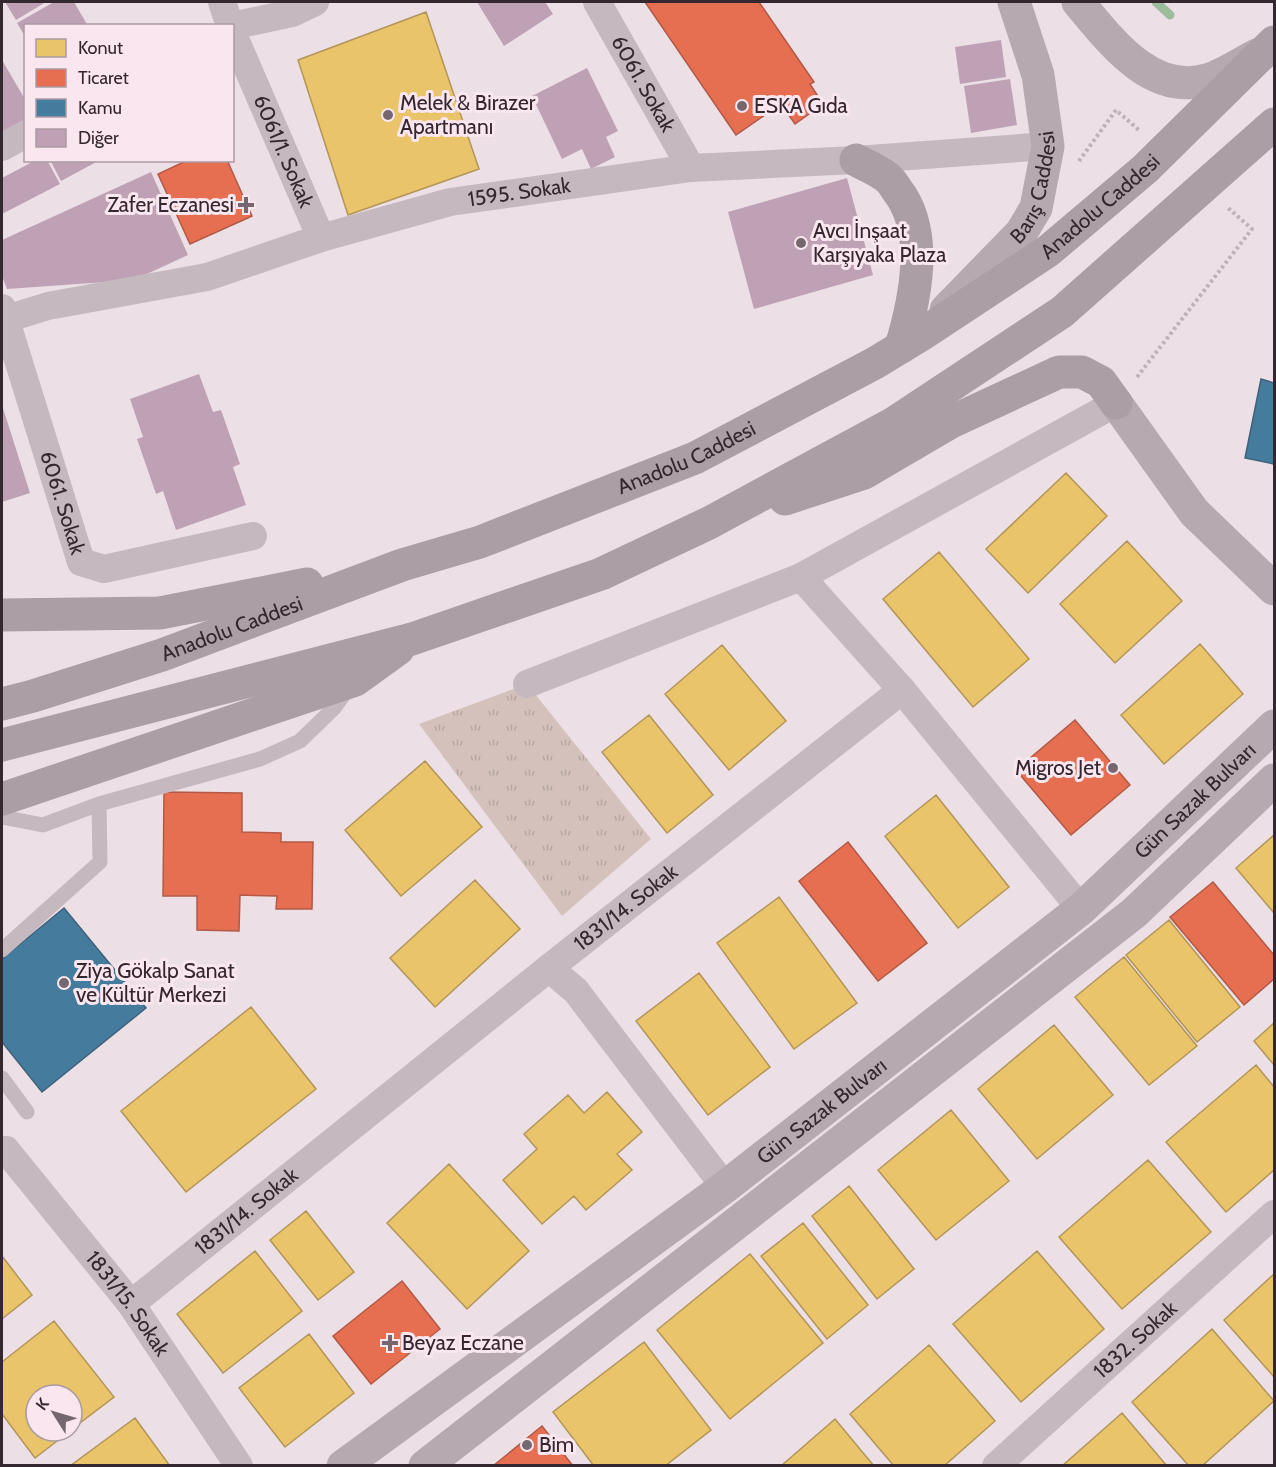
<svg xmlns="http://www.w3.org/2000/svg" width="1276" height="1467" font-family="Cabin,sans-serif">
<defs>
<pattern id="grass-tufts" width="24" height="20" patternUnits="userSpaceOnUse" patternTransform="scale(1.5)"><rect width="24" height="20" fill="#d4c1bc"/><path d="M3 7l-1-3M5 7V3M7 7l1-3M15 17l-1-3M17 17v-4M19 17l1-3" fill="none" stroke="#b7a6a2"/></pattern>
</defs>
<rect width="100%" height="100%" fill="#ecdfe5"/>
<path fill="url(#grass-tufts)" d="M527,684L651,839L562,916L419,724Z"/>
<path fill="#e9c46a" stroke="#b39559" stroke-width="1.5" d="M426,12L479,169L348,215L298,60Z
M1066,473L1107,516L1028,593L986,549Z
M1127,541L1182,601L1115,663L1060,604Z
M939,552L1029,659L973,707L883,599Z
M1200,644L1243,694L1164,764L1121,715Z
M722,645L786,721L729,770L665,694Z
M649,715L713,795L667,833L602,752Z
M425,761L482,827L401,896L345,830Z
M936,795L1009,887L958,928L885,836Z
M1274,835V913L1236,868Z
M475,880L520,929L435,1007L390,958Z
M779,897L857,1003L794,1049L717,943Z
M1169,920L1240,1007L1197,1042L1126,955Z
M1124,957L1197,1046L1149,1085L1075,997Z
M699,973L770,1067L708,1115L636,1021Z
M251,1007L316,1089L186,1192L121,1111Z
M1274,1023V1065L1254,1041Z
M1054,1025L1113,1095L1037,1159L978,1089Z
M1256,1065L1274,1087V1170L1226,1212L1166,1142Z
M607,1092L642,1132L617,1154L632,1170L586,1210L574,1196L542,1224L503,1180L537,1149L524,1134L568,1095L584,1113Z
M951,1110L1009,1181L936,1240L878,1170Z
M1148,1160L1211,1232L1122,1309L1059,1237Z
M449,1164L529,1251L467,1309L387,1223Z
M849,1186L914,1269L877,1299L812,1216Z
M306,1211L354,1272L318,1300L270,1240Z
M803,1223L868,1305L827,1339L761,1256Z
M255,1251L302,1311L223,1373L177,1314Z
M1037,1251L1104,1329L1021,1402L953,1324Z
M750,1254L823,1343L730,1419L657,1330Z
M2,1256L32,1295L2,1319Z
M1274,1274V1377L1224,1320Z
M54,1321L114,1397L72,1429V1395H36V1431H70L35,1458L2,1414V1362Z
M1212,1329L1274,1401L1202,1466H1189L1132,1402Z
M309,1334L354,1393L285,1447L239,1388Z
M644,1342L711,1430L665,1466H594L553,1412Z
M929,1345L995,1421L944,1466H894L850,1414Z
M1122,1413L1167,1466H1062Z
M135,1418L170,1466H70Z
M835,1419L874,1466H781Z"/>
<path fill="#e76f51" stroke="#b25947" stroke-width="1.5" d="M645,2H759L814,82L810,84L823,104L795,124L781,104L736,135Z
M188,160H227L252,216L190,244L158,174Z
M1075,720L1130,785L1071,835L1016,770Z
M164,792L242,793V832L281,833V842H313L312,909H276L277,896L240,895L239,931L197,930V896H163Z
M848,842L927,943L878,981L799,881Z
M1213,882L1274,955V979L1244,1005L1170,917Z
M402,1281L440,1329L371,1384L333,1336Z
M542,1426L573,1466H493Z"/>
<path fill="#457b9d" stroke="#40627c" stroke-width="1.5" d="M1261,379L1274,383V464L1245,458Z
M64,908L146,1008L42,1092L2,1042V959Z"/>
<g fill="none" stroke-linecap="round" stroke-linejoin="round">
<path stroke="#9cbc9c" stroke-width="9" d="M1156,2L1170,15"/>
</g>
<path fill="#bfa1b6" d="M5,2H46L16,20Z
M54,2H74L88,26H26V38L17,23Z
M477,2H545L553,14L504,46Z
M1001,40L1006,77L960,84L955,47Z
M2,60L26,101V122L2,136Z
M587,68L618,131L606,137L615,157L591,169L582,149L562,159L532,96Z
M1010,79L1017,125L971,133L964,86Z
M36,160H47L60,184L2,214V178Z
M50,160H100L61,181Z
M151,172L188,255L134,280L7,289L2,276V240Z
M847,178L873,275L754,309L728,212Z
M199,374L213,412L221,410L240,464L233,467L246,505L176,530L163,491L156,494L137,439L143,437L130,399Z
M2,405L30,493L2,502Z"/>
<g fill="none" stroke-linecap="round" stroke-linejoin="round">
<path stroke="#beb1b8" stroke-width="4" stroke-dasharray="3 3" stroke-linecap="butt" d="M1079,161L1116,110L1140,131
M1137,377L1252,229L1227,207"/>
<path stroke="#c5b8bf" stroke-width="15" d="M2,817L43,825L99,804L260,759L300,741L334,708L348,689
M2,950L100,862L99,804
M2,1078L27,1112"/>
<g stroke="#c5b8bf" stroke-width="28">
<path d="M222,2L230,26"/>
<path id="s1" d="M597,2L691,168"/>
<path d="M232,26L292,13L315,2"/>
<path id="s2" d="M232,32L321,238"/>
<path d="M2,147L26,134"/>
<path id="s3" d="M2,308L81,562L104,569L253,536"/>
<path id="s4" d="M2,318L6,319L48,306L207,277L321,238L450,202L691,168L856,160L1048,146"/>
<path d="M801,577L902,690"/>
<path d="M527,684L801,577L1116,403"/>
<path d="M549,968L576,991L725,1187"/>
<path id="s5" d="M6,1150L131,1304L239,1466"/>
<path id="s6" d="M131,1304L549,968L902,690L1081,909"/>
<path id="s7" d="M996,1466L1274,1214"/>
</g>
<g stroke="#b6a9af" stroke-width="33">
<path d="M1078,2C1110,40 1150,96 1207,80C1224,75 1241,63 1257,55"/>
<path id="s8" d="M946,310L1021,233L1036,208L1048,146L1038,75L1014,2"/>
<path d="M1116,403L1194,512L1274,589"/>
<path id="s9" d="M343,1466L725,1187L1081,909L1274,726"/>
<path d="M425,1466L1134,913L1274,780"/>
</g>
<g stroke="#ab9ea4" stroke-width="33">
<path d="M856,160C865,165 876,169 885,176C890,179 894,185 897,190C930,232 915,300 901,347"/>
<path d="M785,499L864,473L951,422L1059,372H1082L1101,382L1116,403"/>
<path d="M2,615L160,613L307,584"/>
<path id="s10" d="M2,704L33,696L162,655L402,565L480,542L695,458L875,363L921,335L1048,251L1145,169L1274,42"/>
<path d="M2,745L412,639L601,574L709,523L894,423L1062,312L1274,124"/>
<path d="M2,799L355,680L398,649"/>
</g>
</g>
<g fill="#75676f" stroke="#f9e6ee" stroke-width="2">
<circle cx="742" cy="106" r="6"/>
<circle cx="388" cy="115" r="6"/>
<path d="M243 196h6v6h6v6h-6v6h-6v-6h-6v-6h6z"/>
<circle cx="801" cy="243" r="6"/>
<circle cx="1113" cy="768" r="6"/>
<circle cx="64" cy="983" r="6"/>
<path d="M387 1334h6v6h6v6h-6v6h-6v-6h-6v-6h6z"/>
<circle cx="527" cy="1445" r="6"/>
</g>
<g text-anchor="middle" stroke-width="6" stroke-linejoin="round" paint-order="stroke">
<g font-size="21" fill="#352730" stroke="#f9e6ee">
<text dy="7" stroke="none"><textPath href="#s1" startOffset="94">6061. Sokak</textPath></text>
<text dy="7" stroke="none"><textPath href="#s2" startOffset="130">6061/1. Sokak</textPath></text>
<text dy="7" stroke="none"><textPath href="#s8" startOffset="156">Barış Caddesi</textPath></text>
<text dy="7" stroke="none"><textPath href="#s4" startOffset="534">1595. Sokak</textPath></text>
<text dy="7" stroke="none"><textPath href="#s10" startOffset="1214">Anadolu Caddesi</textPath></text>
<text dy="7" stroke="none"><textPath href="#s10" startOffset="728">Anadolu Caddesi</textPath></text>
<text dy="7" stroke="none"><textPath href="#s3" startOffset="204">6061. Sokak</textPath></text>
<text dy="7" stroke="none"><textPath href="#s10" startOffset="242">Anadolu Caddesi</textPath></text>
<text dy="7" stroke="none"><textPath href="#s9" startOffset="1082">Gün Sazak Bulvarı</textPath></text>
<text dy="7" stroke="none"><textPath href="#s6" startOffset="634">1831/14. Sokak</textPath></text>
<text dy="7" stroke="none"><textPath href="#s9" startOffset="596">Gün Sazak Bulvarı</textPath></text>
<text dy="7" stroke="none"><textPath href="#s6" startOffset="148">1831/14. Sokak</textPath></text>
<text dy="7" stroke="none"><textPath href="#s5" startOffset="196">1831/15. Sokak</textPath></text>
<text dy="7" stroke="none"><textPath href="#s7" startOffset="188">1832. Sokak</textPath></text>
</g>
<g font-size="21" fill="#352730" stroke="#f9e6ee" text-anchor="start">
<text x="400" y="110">Melek &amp; Birazer<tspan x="400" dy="24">Apartmanı</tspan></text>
<text x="754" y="113">ESKA Gıda</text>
<text x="234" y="212" text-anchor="end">Zafer Eczanesi</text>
<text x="813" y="238">Avcı İnşaat<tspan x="813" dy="24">Karşıyaka Plaza</tspan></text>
<text x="1101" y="775" text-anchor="end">Migros Jet</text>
<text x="76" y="978">Ziya Gökalp Sanat<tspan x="76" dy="24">ve Kültür Merkezi</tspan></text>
<text x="402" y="1350">Beyaz Eczane</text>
<text x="539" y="1452">Bim</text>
</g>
</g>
<rect width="1276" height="1467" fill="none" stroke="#352730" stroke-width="6"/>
<rect x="24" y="24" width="210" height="138" fill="#f9e6ee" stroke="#ab9aa2" stroke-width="1.5"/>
<rect x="36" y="39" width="30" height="18" fill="#e9c46a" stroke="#ab9aa2" stroke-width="1.5"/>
<text x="78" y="54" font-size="18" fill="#352730">Konut</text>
<rect x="36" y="69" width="30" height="18" fill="#e76f51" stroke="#ab9aa2" stroke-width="1.5"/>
<text x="78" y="84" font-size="18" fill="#352730">Ticaret</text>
<rect x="36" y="99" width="30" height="18" fill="#457b9d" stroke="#ab9aa2" stroke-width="1.5"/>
<text x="78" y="114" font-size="18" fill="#352730">Kamu</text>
<rect x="36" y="129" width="30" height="18" fill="#bfa1b6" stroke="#ab9aa2" stroke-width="1.5"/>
<text x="78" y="144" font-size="18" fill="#352730">Diğer</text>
<g transform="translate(54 1413) rotate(307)"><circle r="28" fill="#f9e6ee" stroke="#ab9aa2" stroke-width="1.5"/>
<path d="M0-4.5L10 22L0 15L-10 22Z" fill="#75676f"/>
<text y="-9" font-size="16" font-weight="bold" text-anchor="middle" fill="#352730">K</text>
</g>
</svg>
